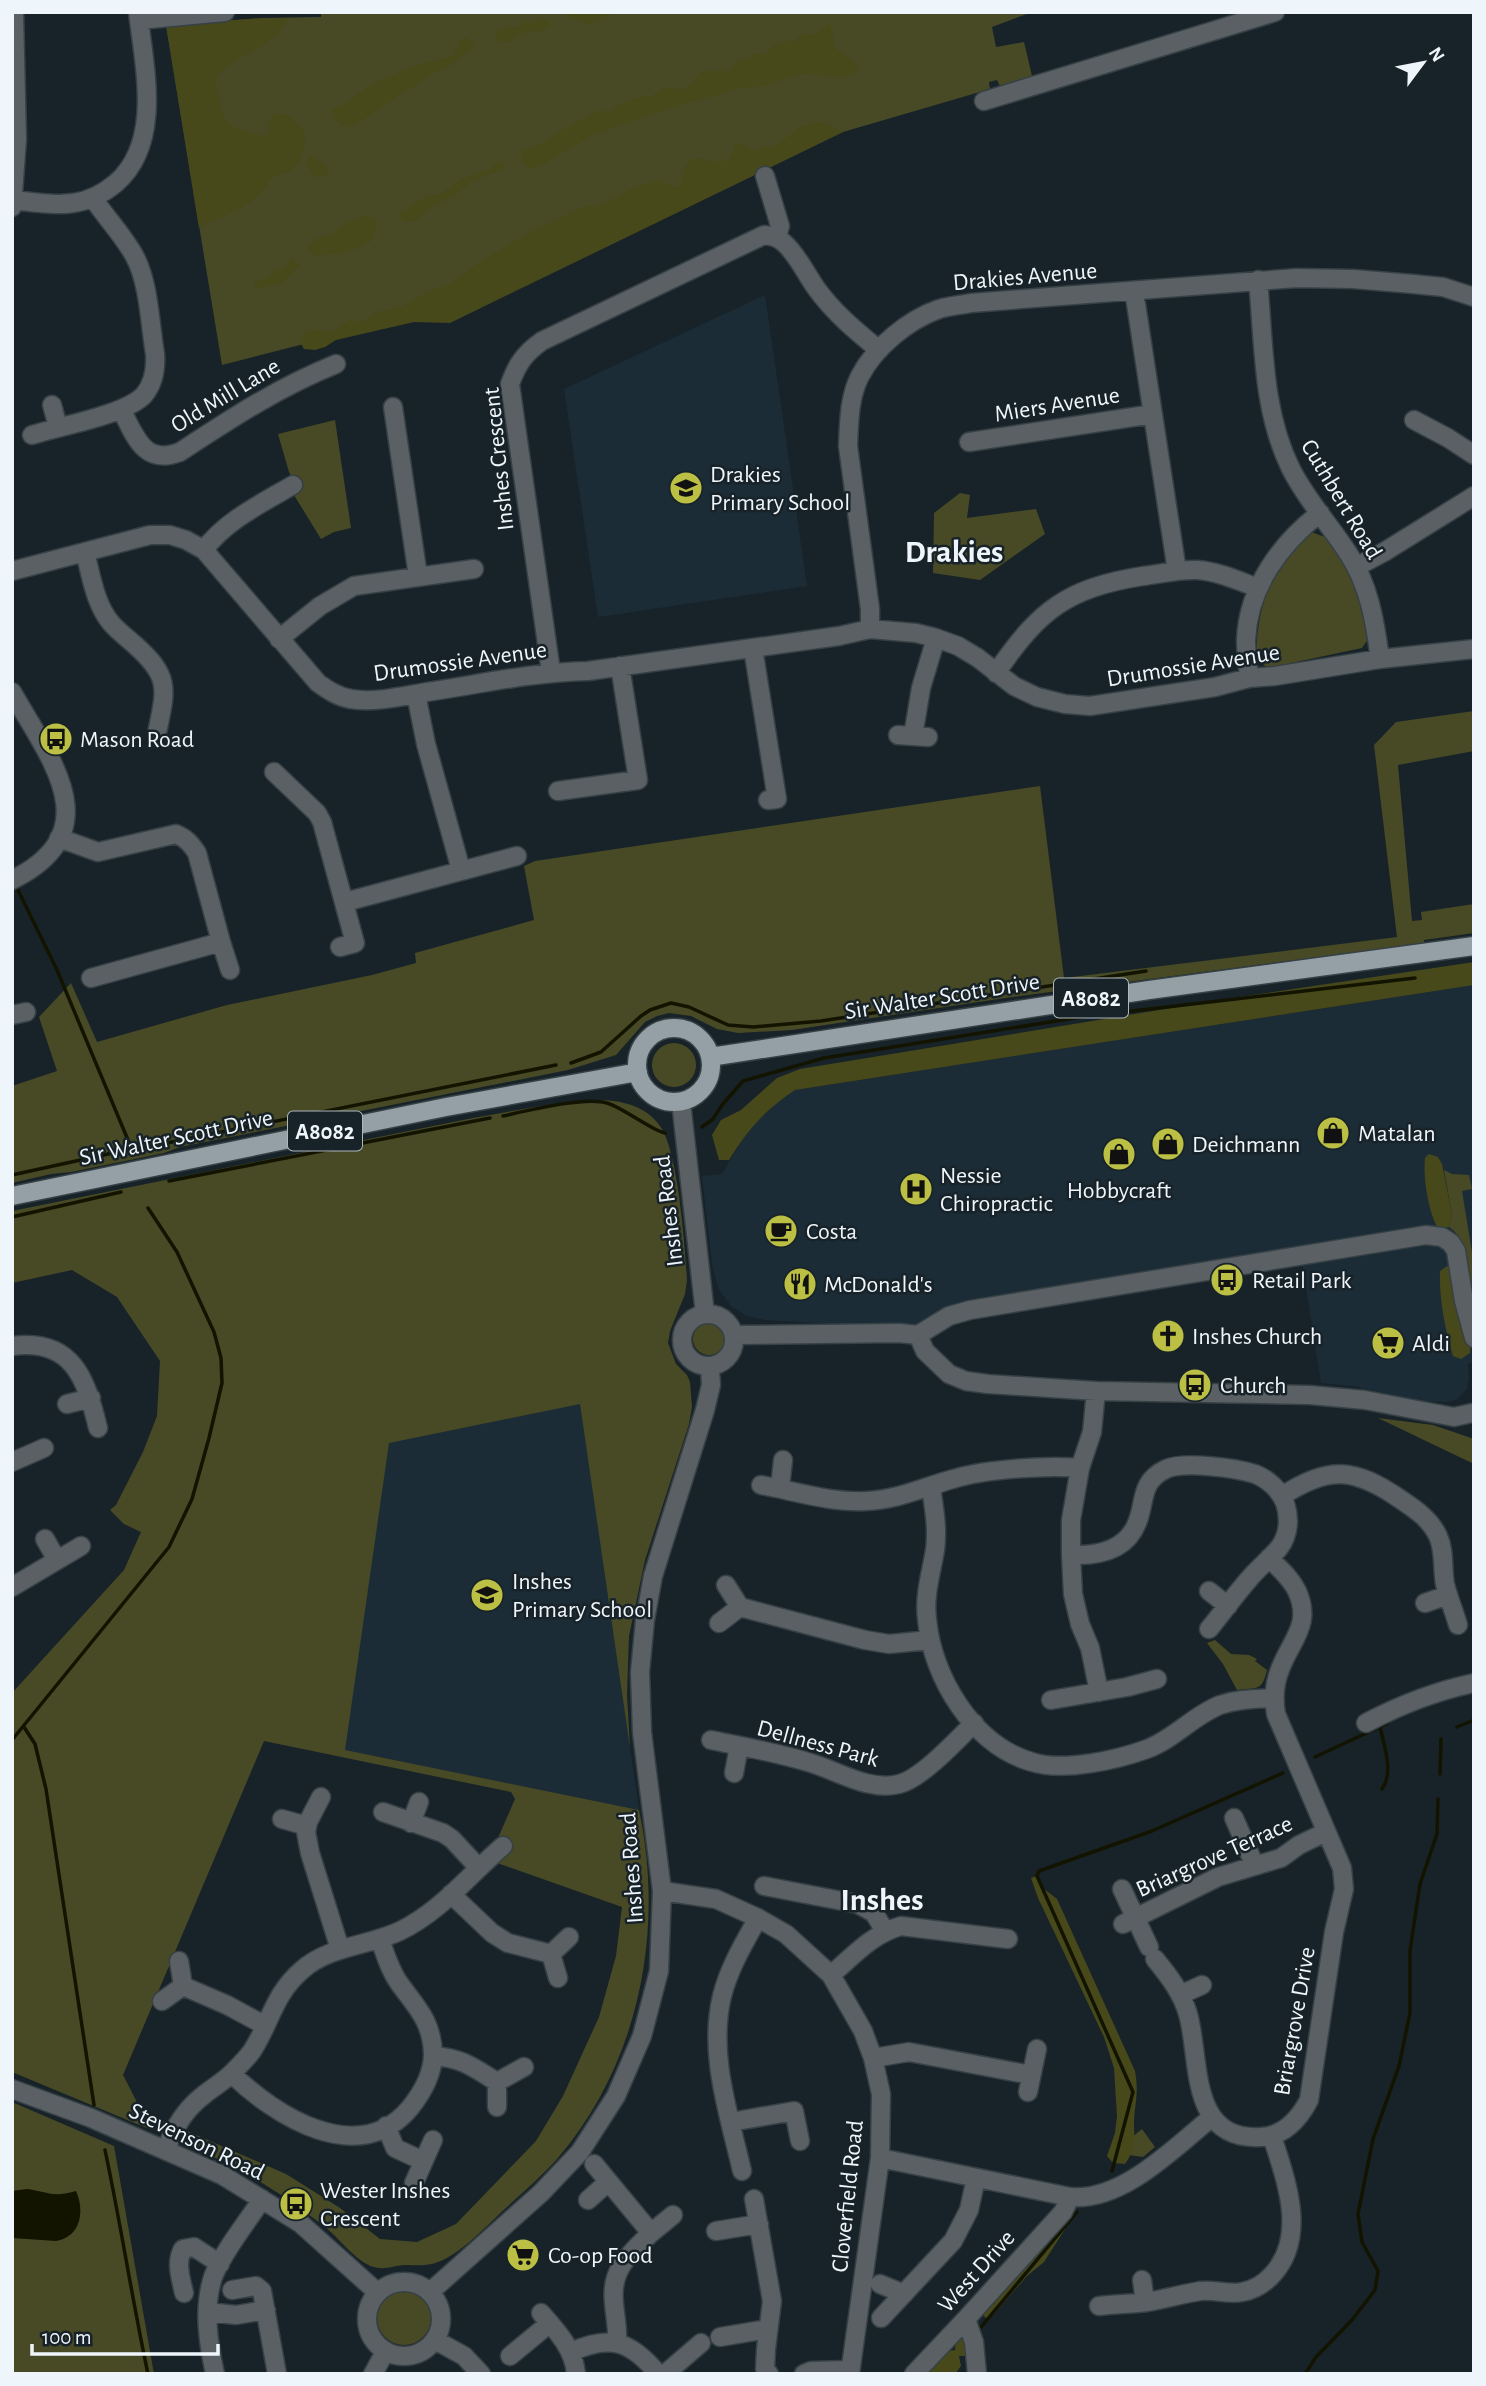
<svg xmlns="http://www.w3.org/2000/svg" width="1486" height="2386" font-family="'Alegreya Sans',sans-serif">
<rect width="100%" height="100%" fill="#182329"/>
<path fill="#1b2c36" d="M765,295L807,586L598,617L564,389Z
M1474,985V1362L1468,1364L1469,1378L1467,1389L1456,1400L1447,1402L1422,1401L1353,1386L1321,1383L1302,1262L966,1321L893,1327L766,1320L747,1316L731,1306L718,1288L712,1264L702,1176L722,1174L748,1129L769,1108L795,1090Z
M580,1403L639,1810L344,1750L389,1442Z"/>
<path fill="#484a25" d="M321,12H1032L992,27L996,47L1024,42L1032,76L1000,86L997,80L989,82L990,89L843,132L556,271L433,311L222,365L166,25L263,18L321,17Z
M335,420L351,528L334,532L321,539L294,495L299,491L289,472L278,434Z
M960,493L970,495L967,518L1036,509L1045,534L980,580L933,573L934,513Z
M1311,532L1328,538L1341,557L1356,588L1368,639L1362,648L1268,668L1257,660C1254,616 1272,557 1311,532Z
M1474,711V751L1398,765L1412,921L1422,920L1421,912L1474,904V933L1424,940V943L1005,998L792,1030L738,1033L717,1029L691,1016L669,1013L657,1016L645,1022L616,1055L568,1070L180,1147L164,1153L71,1172L51,1174L12,1183V1086L57,1071L39,1017L71,983L97,1042L227,1005L372,975L416,963L415,953L534,920L524,866L535,861L1040,786L1064,978L1397,937L1374,745L1396,722Z
M652 1065a22 22 0 1 1 44 0a22 22 0 1 1-44 0Z
M603,1100C624,1101 647,1107 660,1126C678,1150 685,1247 687,1280L685,1294L670,1331L668,1343L676,1364L687,1375L690,1382L692,1407L689,1424L645,1560L629,1636L627,1695L630,1748L580,1404L389,1443L345,1750L639,1810C665,1931 639,2064 557,2159C542,2176 524,2191 507,2207C487,2225 458,2258 432,2264C422,2266 415,2265 405,2265C397,2265 388,2269 379,2268C358,2266 341,2239 325,2227C302,2209 280,2193 255,2179C246,2173 237,2168 227,2163C216,2157 198,2154 189,2145C184,2141 184,2136 185,2130L286,2174L340,2208L380,2239L417,2242L456,2224L536,2141L563,2096L599,2017L616,1956L622,1907L497,1863L498,1838L515,1799L511,1792L264,1741L123,2075L142,2112L166,2122C162,2128 156,2130 149,2129L12,2072V1693L124,1570L141,1532L124,1524L110,1510L116,1505L143,1452L157,1416L160,1361L117,1297L72,1270L12,1283V1211L473,1118L535,1107Z
M1444,1170L1452,1174L1469,1175L1472,1189L1462,1191L1474,1265V1303C1466,1278 1473,1243 1449,1227L1452,1214Z
M693 1339a16 16 0 1 1 32 0a16 16 0 1 1-32 0Z
M1378,1418L1433,1425L1474,1439V1464Z
M1215,1640L1231,1654L1249,1655L1257,1659L1255,1661L1267,1670C1262,1692 1257,1687 1237,1690L1223,1664L1207,1643Z
M12,2102L114,2146L154,2374H12Z
M1142,2129L1155,2147L1143,2157L1129,2155L1131,2138Z
M377 2318a27 27 0 1 1 54 0a27 27 0 1 1-54 0Z"/>
<path fill="#47491a" d="M565,12H615L587,25L567,15Z
M263,18H288C277,52 216,57 216,86C216,91 219,97 220,102C222,111 224,120 232,126C236,128 262,137 267,136L269,130L268,123C280,102 297,119 305,135C305,157 297,175 273,176C253,209 232,211 199,228L166,25Z
M542,18L549,21L550,26L541,31L522,33L509,42H499L495,36L498,29L519,26L524,21H538Z
M828,23L831,26L835,48C843,55 856,57 858,71L846,77L802,74L764,86L737,89L653,113L589,137L539,167L529,168L523,164L521,151L534,145L544,144L555,134L598,111H612C619,102 641,95 652,96L664,87C686,92 687,89 701,71H729C736,64 736,58 748,60L754,54H764L778,43L795,40L805,33L816,35Z
M466,37L474,45L472,50L467,52L452,65L435,72L352,127L343,126L334,119L331,113L333,108L349,102L355,95L377,82L411,67L453,56L461,39Z
M818,122L833,126L843,132L450,323L414,322L336,340L325,347L315,350L304,349L300,342L303,334L313,329L330,332L350,320L359,322L366,319L375,312L398,308L409,303L425,293L449,284L484,259L530,232L583,207L606,203L631,189L658,180L677,187L681,185C686,138 713,169 727,160C732,156 733,150 735,145L741,143L754,150L779,144L799,128Z
M312,156C320,158 327,165 328,174L324,177L317,178C311,175 306,165 307,158Z
M498,161L501,162L506,168L473,181L454,196L433,206L416,220L406,223L399,218L401,211L430,195L440,194L462,179L491,169Z
M365,215L375,219C385,253 335,253 315,256L307,248L313,240L333,233L343,225Z
M291,259L300,264L284,282L258,289L253,281L268,279C271,270 277,269 285,268Z
M1474,962V985L795,1090C763,1112 749,1128 729,1160H719L712,1135L721,1120L741,1110L777,1078L800,1069L1226,999Z
M1429,1154L1438,1157L1442,1164L1452,1214L1449,1227L1438,1228C1428,1211 1423,1177 1425,1158Z
M1447,1266L1458,1276L1471,1339L1470,1353L1461,1359L1453,1356C1445,1329 1439,1299 1440,1271Z
M1037,1876L1043,1888L1057,1899L1135,2071C1139,2092 1135,2102 1134,2121C1134,2141 1137,2147 1125,2164L1113,2163L1107,2156L1115,2133L1117,2116L1114,2068L1104,2037L1038,1898L1031,1878Z
M1065,2219L1067,2226L1044,2262L1027,2276L994,2314L986,2318L981,2313Z
M962,2334L968,2338L970,2356H959L961,2366L955,2374H919L943,2352L955,2350L956,2338Z"/>
<path fill="#131400" d="M27,2189C49,2192 52,2198 76,2191C85,2211 81,2237 56,2241L12,2238V2191Z"/>
<g fill="none" stroke-linecap="round" stroke-linejoin="round">
<path stroke="#131400" stroke-width="3.5" d="M16,886L57,970L133,1152
M571,1063L601,1052L641,1016L650,1010L671,1003L689,1007L728,1025L753,1027L821,1021L1146,971
M503,1116C526,1111 586,1096 607,1103C622,1107 654,1132 665,1133
M702,1127L713,1119L722,1105L743,1081L824,1058L1081,1017L1415,978
M157,1145L556,1065
M12,1175L117,1152
M169,1181L490,1118
M12,1217L121,1192
M24,1727L35,1744L46,1789L94,2105
M1380,1727C1384,1745 1394,1773 1382,1789
M1457,1727L1474,1720
M12,1740L169,1547L192,1499L209,1438L222,1383L221,1358L214,1332L177,1252L148,1208
M1315,1757L1388,1723
M1440,1774L1441,1739
M105,2150C121,2225 132,2299 148,2374
M1112,2171L1133,2092L1037,1876L1039,1871L1152,1831L1283,1773
M981,2327L1077,2212
M1305,2374L1316,2357L1352,2320L1375,2290L1378,2271L1362,2242L1358,2214L1373,2139L1399,2066L1410,2013V1951L1420,1884L1437,1834L1438,1799"/>
<defs>
<path id="minor" d="M139,20L225,12
M984,101L1275,12
M765,176L780,226L777,237
M13,200C33,202 53,206 73,203C89,201 104,193 116,183C163,142 144,66 138,12
M12,207L17,139L14,12
M1258,280C1264,343 1262,411 1291,469C1306,499 1329,524 1348,553C1369,585 1375,621 1380,659
M1134,291L1177,571
M52,405L58,427
M393,407L418,576
M121,409C135,436 144,466 180,452C232,418 277,388 336,364
M1414,420L1448,438L1474,455
M32,435C60,426 125,415 144,395C154,383 156,369 155,354C150,325 149,283 135,257C124,236 106,218 93,198
M969,442L1153,414
M204,550C225,521 262,503 293,485
M85,552C91,575 95,604 111,623C118,631 127,638 135,645C171,677 166,689 157,733
M1356,567L1384,552L1474,496
M12,571L150,535H170L186,540L204,550L318,683C328,690 338,697 351,699C375,703 403,696 427,692C480,684 534,672 588,671L839,636L870,629L916,633L936,638L958,646L978,658L1014,686L1037,697L1065,704L1090,706L1215,687L1249,678L1275,676L1380,659L1474,649
M870,629V609L848,446C849,423 849,397 860,376C875,347 908,320 939,309C949,306 961,305 971,303L1297,278L1353,279L1413,284L1443,287L1474,297
M279,639L320,606L354,586L474,569
M753,648L777,799L768,800
M551,672L510,384C517,364 525,353 542,341L764,235C772,236 778,237 784,243C797,254 806,274 816,288C833,312 856,331 879,350
M996,673C1039,610 1067,588 1143,576C1160,574 1179,569 1197,570C1217,571 1239,581 1258,588
M1249,678C1248,666 1246,653 1246,640C1248,588 1280,544 1320,513
M12,692C50,759 111,831 12,880
M416,694L426,744L461,870
M898,735L928,737
M913,736L921,688L936,638
M274,772L317,813L322,822L355,943L340,947
M558,791L638,780L620,666
M59,838L98,852L176,834C186,838 191,844 197,853L221,942L91,978
M345,902L517,856
M221,942L230,970
M12,1015L26,1012
M681,1102L705,1314
M682 1340a26 26 0 1 1 52 0a26 26 0 1 1-52 0Z
M734,1335L899,1333L918,1335L949,1316L970,1310L1426,1235L1442,1237L1451,1243L1456,1251L1464,1301L1474,1338
M918,1335L925,1351L949,1374L966,1381L988,1384L1096,1391L1310,1395L1365,1400L1454,1417L1472,1413
M12,1346C73,1338 86,1379 98,1428
M1096,1391L1092,1432L1080,1468L1071,1520V1555L1073,1594L1080,1624L1090,1648L1099,1692
M67,1404L91,1398
M12,1462L44,1448
M761,1485C794,1491 831,1503 866,1501C897,1500 924,1487 953,1479C986,1469 1047,1465 1080,1468
M931,1487C934,1508 938,1529 935,1550C931,1574 924,1595 927,1619C932,1677 973,1745 1032,1762C1063,1772 1117,1760 1147,1749C1174,1739 1194,1715 1220,1705C1238,1699 1255,1699 1273,1698
M780,1488L783,1460
M1282,1496C1329,1465 1355,1468 1400,1499C1415,1509 1430,1519 1438,1536C1445,1551 1442,1568 1445,1584C1448,1597 1454,1611 1458,1625
M45,1539L57,1560
M1071,1555C1097,1556 1126,1551 1137,1523C1146,1502 1139,1482 1166,1469C1184,1461 1236,1468 1255,1474C1268,1479 1280,1490 1285,1503C1290,1518 1289,1535 1279,1548C1270,1559 1258,1568 1249,1579C1235,1595 1223,1612 1209,1629
M12,1587L81,1546
M1209,1591L1228,1606
M1425,1603L1448,1595
M740,1607L865,1640L889,1644L930,1640
M719,1623L740,1607L726,1585
M1051,1700L1127,1687L1157,1679
M1366,1723C1400,1705 1436,1691 1474,1683
M711,1740C745,1747 779,1753 811,1763C838,1771 870,1792 899,1784C921,1779 957,1740 974,1723
M734,1773L739,1746
M321,1797L308,1822L306,1832L310,1853L340,1949
M383,1812L443,1833L452,1839L478,1867
M1234,1818L1255,1866
M282,1819L307,1826
M411,1823L419,1802
M764,1886L858,1904L874,1913L885,1931
M1122,1889L1149,1947
M662,1891L716,1899L758,1918L786,1934L831,1975L863,2031L873,2058L881,2094L880,2158L850,2374
M451,1894L492,1933L508,1943L551,1954
M1123,1924L1218,1877L1281,1858L1299,1845L1326,1832
M1155,1959C1169,1976 1182,1993 1188,2014C1201,2060 1188,2141 1261,2137C1284,2136 1299,2119 1309,2100L1334,1932L1344,1889L1342,1868L1276,1714C1273,1697 1274,1683 1281,1667C1292,1639 1312,1624 1297,1591C1291,1578 1279,1568 1269,1558
M831,1975C853,1956 872,1934 901,1926L1008,1939
M558,1978L551,1954L569,1937
M183,1986L227,2005L264,2025
M1180,1995L1202,1985
M162,2001L183,1986L179,1961
M433,2056C462,2058 473,2067 497,2082
M873,2058L909,2052L1031,2075
M232,2074C275,2116 359,2169 410,2108C422,2093 433,2074 433,2054C432,2021 417,2008 399,1983C390,1970 385,1954 380,1939
M12,2089L91,2118L222,2175L300,2223L377,2292
M1028,2092L1037,2049
M497,2107V2082L524,2067
M731,2122L794,2111L800,2141
M386,2126L395,2148L423,2161
M166,2150C174,2127 185,2109 205,2094C215,2086 226,2080 234,2071C240,2065 247,2058 252,2051C271,2022 273,1995 302,1970C329,1946 368,1946 400,1931C441,1911 469,1875 503,1846
M880,2158L1070,2197C1122,2202 1174,2148 1212,2117
M594,2164L651,2233C629,2254 610,2270 614,2303C615,2317 618,2328 617,2342
M742,2171C729,2114 708,2054 722,1996C729,1968 744,1943 758,1918
M414,2183L433,2140
M754,2199L772,2301L766,2349L765,2369L769,2374
M588,2200L608,2182
M716,2231L759,2224
M651,2233L673,2215
M1142,2280L1145,2302
M367 2319a37 37 0 1 1 74 0a37 37 0 1 1-74 0Z
M880,2284L904,2294
M232,2290L256,2286L262,2291L277,2374
M430,2292L541,2193L580,2152L616,2096L642,2036L659,1971L662,1891L642,1732L640,1672L645,1620L653,1576L705,1410L711,1385L710,1367
M184,2293C181,2279 175,2262 183,2249L194,2247L220,2264
M1099,2306C1115,2304 1132,2304 1147,2302C1165,2299 1182,2294 1200,2291C1214,2289 1228,2295 1242,2292C1254,2290 1265,2283 1273,2274C1308,2235 1285,2178 1272,2136
M208,2312L236,2315L266,2310
M541,2313C557,2331 574,2349 576,2374
M881,2318L953,2241L969,2210L976,2178
M966,2319L974,2342L977,2374
M720,2337L768,2329
M435,2340L464,2356L481,2374
M571,2352C610,2334 631,2341 658,2374
M510,2356L550,2323
M215,2374C208,2342 203,2308 213,2277C222,2253 248,2221 262,2199
M373,2374L385,2352
M665,2374L701,2343
M804,2374L811,2371L850,2370
M914,2374L966,2319L1063,2212L1070,2197"/>
<path id="major" d="M637 1065a37 37 0 1 1 74 0a37 37 0 1 1-74 0Z
M710,1057L1149,990L1474,946
M12,1196L446,1107L638,1072"/>
</defs>
<use href="#minor" stroke="#364146" stroke-width="21"/>
<use href="#major" stroke="#364146" stroke-width="21"/>
<use href="#minor" stroke="#5a6063" stroke-width="18"/>
<use href="#major" stroke="#949fa6" stroke-width="18"/>
</g>
<defs>
<symbol id="school-disc" viewBox="-11 -11 22 22"><circle r="9.5" fill="#bbc045" stroke="#182329"/><path d="M0-5L7-2L0 1L-7-2ZM-4 1L0 2.5L4 1V4Q0 6-4 4Z" fill="#111"/></symbol>
<symbol id="bus-disc" viewBox="-11 -11 22 22"><circle r="9.5" fill="#bbc045" stroke="#182329"/><path d="M-5-6H5V4H4V6H2V4H-2V6H-4V4H-5ZM-3.5-4V0h7V-4ZM-3.5 1.2v1.5H-2V1.2ZM2 1.2v1.5H3.5V1.2Z" fill="#111"/></symbol>
<symbol id="shop-disc" viewBox="-11 -11 22 22"><circle r="9.5" fill="#bbc045" stroke="#182329"/><path d="M-5-2.5h2.3a2.7 3.5 0 0 1 5.4 0H5L5.5 6h-11ZM-1.5-2.5h3a1.5 2.3 0 0 0-3 0Z" fill="#111"/></symbol>
<symbol id="hospital-disc" viewBox="-11 -11 22 22"><circle r="9.5" fill="#bbc045" stroke="#182329"/><path d="M-5-5h3v3.5h4V-5h3V5h-3V1.5h-4V5h-3Z" fill="#111"/></symbol>
<symbol id="cafe-disc" viewBox="-11 -11 22 22"><circle r="9.5" fill="#bbc045" stroke="#182329"/><path d="M-5.5-4.5H6V0H3Q3 3.5 0 3.5H-2.5Q-5.5 3.5-5.5 0ZM3-3.2v2h1.7v-2ZM-6 4.5H4V6H-6Z" fill="#111"/></symbol>
<symbol id="restaurant-disc" viewBox="-11 -11 22 22"><circle r="9.5" fill="#bbc045" stroke="#182329"/><path d="M-5-6h1v4h1v-4h1v4h1v-4h1v5L-1.5 .5V6h-2V.5L-5-1ZM5-6V6H3V1.5H1.5Q1.5-4 5-6Z" fill="#111"/></symbol>
<symbol id="church-disc" viewBox="-11 -11 22 22"><circle r="9.5" fill="#bbc045" stroke="#182329"/><path d="M-1.2-6h2.4v3.5h3.3v2.4h-3.3V6h-2.4V-.1h-3.3v-2.4h3.3Z" fill="#111"/></symbol>
<symbol id="supermarket-disc" viewBox="-11 -11 22 22"><circle r="9.5" fill="#bbc045" stroke="#182329"/><path d="M-6-5.5h2.5l.6 2H6L4.5 2H-2.5L-4.4-4H-6ZM-1.5 3.2a1.3 1.3 0 1 0 .1 0ZM3 3.2a1.3 1.3 0 1 0 .1 0Z" fill="#111"/></symbol>
</defs>
<g fill-rule="evenodd">
<use href="#school-disc" x="667" y="469" width="38" height="38"/>
<use href="#bus-disc" x="37" y="720" width="38" height="38"/>
<use href="#shop-disc" x="1314" y="1114" width="38" height="38"/>
<use href="#shop-disc" x="1149" y="1125" width="38" height="38"/>
<use href="#shop-disc" x="1100" y="1135" width="38" height="38"/>
<use href="#hospital-disc" x="897" y="1170" width="38" height="38"/>
<use href="#cafe-disc" x="762" y="1212" width="38" height="38"/>
<use href="#bus-disc" x="1208" y="1261" width="38" height="38"/>
<use href="#restaurant-disc" x="781" y="1265" width="38" height="38"/>
<use href="#church-disc" x="1149" y="1317" width="38" height="38"/>
<use href="#supermarket-disc" x="1369" y="1324" width="38" height="38"/>
<use href="#bus-disc" x="1176" y="1366" width="38" height="38"/>
<use href="#school-disc" x="468" y="1576" width="38" height="38"/>
<use href="#bus-disc" x="277" y="2185" width="38" height="38"/>
<use href="#supermarket-disc" x="504" y="2236" width="38" height="38"/>
</g>
<g text-anchor="middle" stroke-width="5" stroke-linejoin="round" paint-order="stroke">
<g fill="#182329" stroke="#aeb7bc" stroke-width="2">
<rect x="1054" y="978.5" width="74" height="39" rx="5"/>
<rect x="288" y="1111.5" width="74" height="39" rx="5"/>
</g>
<g font-size="23" font-weight="bold" fill="#eff6fb">
<text x="1091" y="1006">A8082</text>
<text x="325" y="1139">A8082</text>
</g>
<g font-size="24" fill="#eff6fb" stroke="#182329">
<text transform="translate(1025 276) rotate(-5)" y="8">Drakies Avenue</text>
<text transform="translate(225 395) rotate(-31)" y="8">Old Mill Lane</text>
<text transform="translate(1057 404) rotate(-9)" y="8">Miers Avenue</text>
<text transform="translate(498 459) rotate(-96)" y="8">Inshes Crescent</text>
<text transform="translate(1342 499) rotate(59)" y="8">Cuthbert Road</text>
<text transform="translate(460 661) rotate(-8)" y="8">Drumossie Avenue</text>
<text transform="translate(1193 665) rotate(-9)" y="8">Drumossie Avenue</text>
<text transform="translate(942 996) rotate(-9)" y="8">Sir Walter Scott Drive</text>
<text transform="translate(176 1137) rotate(-12)" y="8">Sir Walter Scott Drive</text>
<text transform="translate(668 1211) rotate(-97)" y="8">Inshes Road</text>
<text transform="translate(818 1743) rotate(15)" y="8">Dellness Park</text>
<text transform="translate(1214 1856) rotate(-24)" y="8">Briargrove Terrace</text>
<text transform="translate(631 1868) rotate(-94)" y="8">Inshes Road</text>
<text transform="translate(1294 2021) rotate(-80)" y="8">Briargrove Drive</text>
<text transform="translate(197 2141) rotate(26)" y="8">Stevenson Road</text>
<text transform="translate(847 2196) rotate(-84)" y="8">Cloverfield Road</text>
<text transform="translate(976 2271) rotate(-48)" y="8">West Drive</text>
</g>
<g font-size="24" fill="#eff6fb" stroke="#182329" text-anchor="start">
<text x="710" y="482">Drakies<tspan x="710" dy="28">Primary School</tspan></text>
<text x="80" y="747">Mason Road</text>
<text x="1358" y="1141">Matalan</text>
<text x="1192" y="1152">Deichmann</text>
<text x="940" y="1183">Nessie<tspan x="940" dy="28">Chiropractic</tspan></text>
<text x="1119" y="1198" text-anchor="middle">Hobbycraft</text>
<text x="806" y="1239">Costa</text>
<text x="1252" y="1288">Retail Park</text>
<text x="824" y="1292">McDonald's</text>
<text x="1192" y="1344">Inshes Church</text>
<text x="1412" y="1351">Aldi</text>
<text x="1220" y="1393">Church</text>
<text x="512" y="1589">Inshes<tspan x="512" dy="28">Primary School</tspan></text>
<text x="320" y="2198">Wester Inshes<tspan x="320" dy="28">Crescent</tspan></text>
<text x="548" y="2263">Co-op Food</text>
</g>
<g font-size="32" font-weight="bold" fill="#eff6fb" stroke="#182329">
<text x="954" y="562">Drakies</text>
<text x="882" y="1910">Inshes</text>
</g>
</g>
<rect width="1486" height="2386" fill="none" stroke="#eff6fb" stroke-width="28"/>
<g transform="translate(1423 63) rotate(58)" stroke="#182329" stroke-width="5" paint-order="stroke">
<path d="M0-5L12 26L0 18L-12 26Z" fill="#eff6fb"/>
<text y="-10" font-size="19" font-weight="bold" text-anchor="middle" fill="#eff6fb">N</text>
</g>
<path d="M32 2344v10h186v-10" fill="none" stroke="#eff6fb" stroke-width="3.5"/>
<text x="42" y="2344" font-size="21" fill="#eff6fb" stroke="#182329" stroke-width="5" paint-order="stroke">100 m</text>
</svg>
